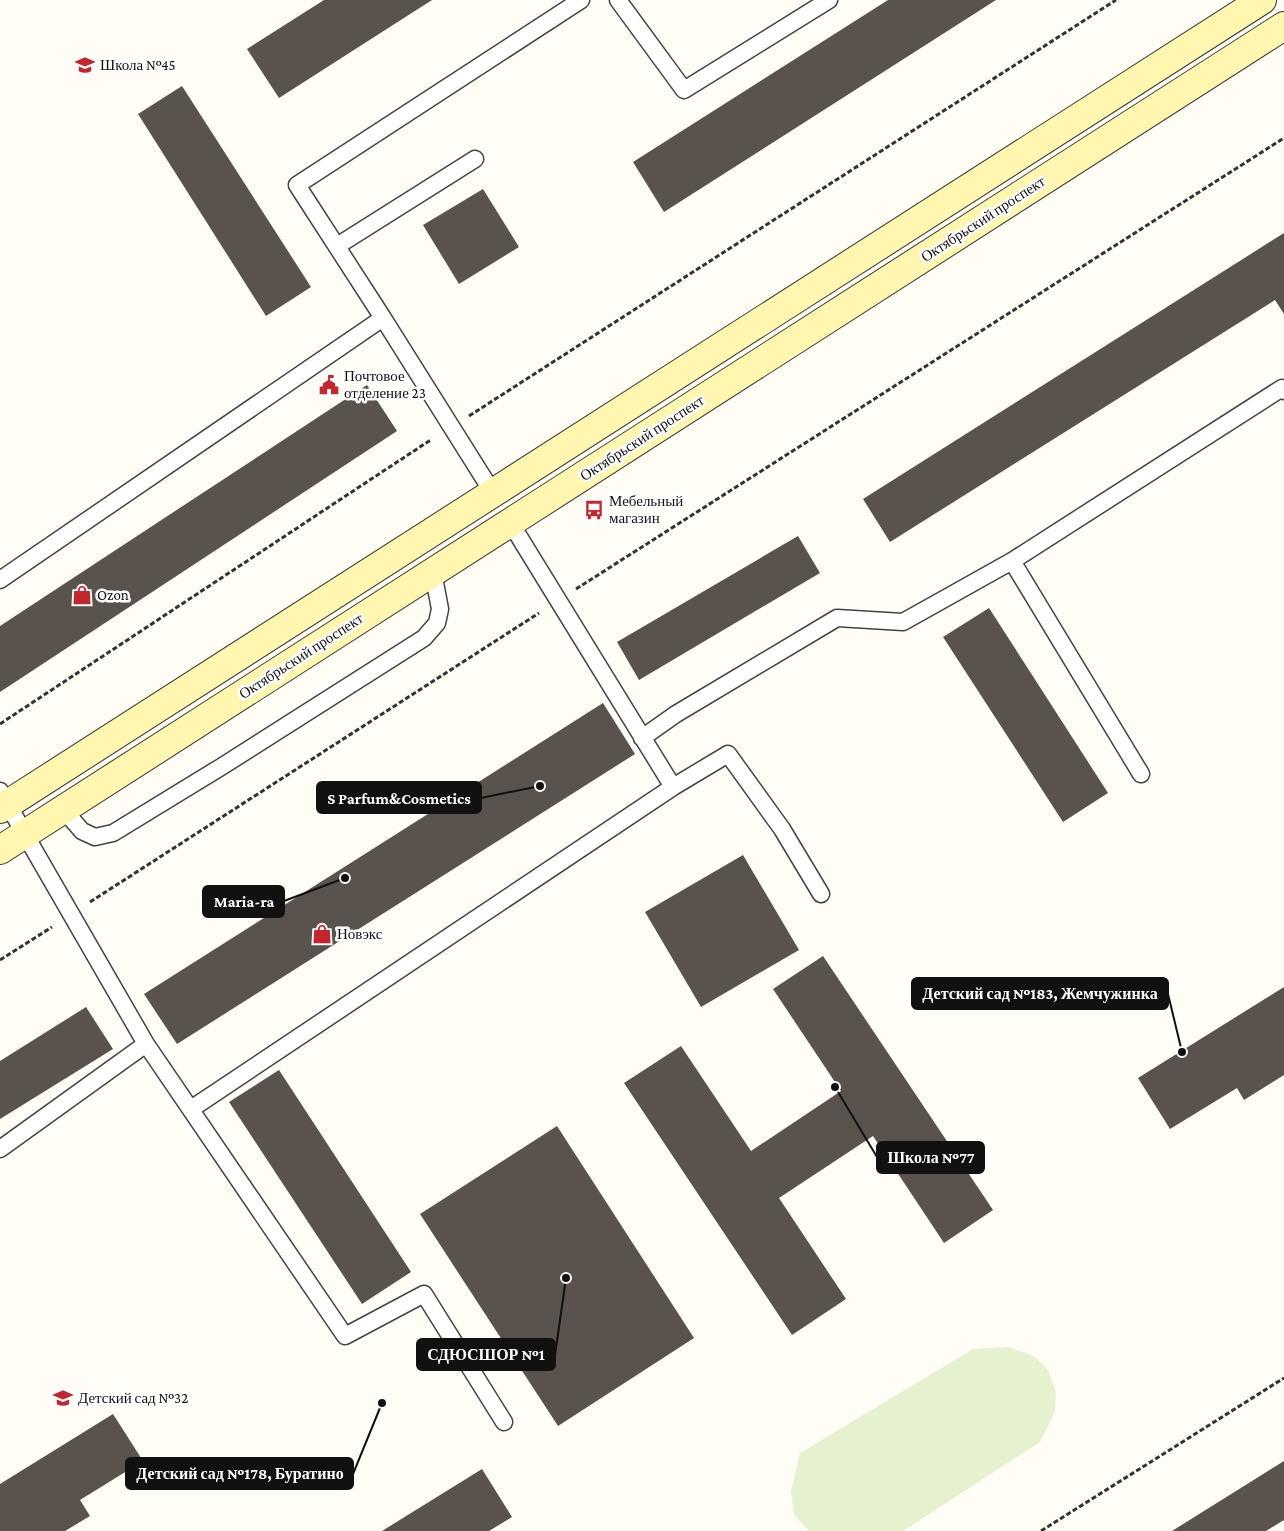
<svg xmlns="http://www.w3.org/2000/svg" width="1284" height="1531" font-family="'Crimson Pro',serif">
<rect width="100%" height="100%" fill="#fffdf5"/>
<path fill="#e6f2cf" d="M1008,1347L1034,1356L1048,1370L1056,1392L1055,1412L1040,1442L903,1531H809L794,1515L791,1491L800,1453L973,1349Z"/>
<path fill="#5a524d" d="M324,0H432L279,98L247,49Z
M888,0H996L664,212L633,162Z
M182,86L311,287L266,316L138,114Z
M483,189L519,247L459,284L423,225Z
M1284,233V314L1275,300L890,542L863,499Z
M367,385L397,431L0,692V626Z
M798,536L820,573L639,680L617,642Z
M989,608L1108,793L1063,822L943,637Z
M603,703L635,754L177,1044L144,994Z
M743,855L799,950L701,1007L645,912Z
M823,956L993,1210L944,1243L873,1136L779,1198L846,1299L792,1335L624,1083L681,1046L751,1151L841,1091L773,989Z
M1284,987V1075L1244,1100L1237,1088L1170,1129L1138,1078Z
M86,1007L113,1049L0,1119V1061Z
M279,1070L411,1272L362,1304L229,1102Z
M557,1126L694,1338L558,1426L420,1214Z
M113,1414L143,1461L80,1500L90,1516L65,1531H0V1484Z
M1284,1461V1520L1266,1531H1172Z
M482,1469L512,1517L489,1531H382Z"/>
<g fill="none" stroke-linecap="round" stroke-linejoin="round">
<defs>
<path id="lane" d="M618,0L684,90L829,0
M337,246L475,159
M383,318L297,185L581,0
M1012,561L1141,774
M0,580L383,318L493,493
M642,738L676,714L837,618L903,622L1012,561L1282,388L1284,391
M673,787L728,754L782,829L821,894
M0,791L146,1044L0,1149
M63,809L82,831L95,837L113,833L221,767L424,638L437,623L440,609L433,572
M146,1044L345,1336L424,1294L504,1422
M191,1109L673,787L510,522"/>
<path id="secondary" d="M0,809L1262,0
M0,850L1284,26"/>
</defs>
<use href="#lane" stroke="#444" stroke-width="19"/>
<use href="#secondary" stroke="#333" stroke-width="30"/>
<path stroke="#333" stroke-width="3" stroke-dasharray="5 2.5" stroke-linecap="butt" d="M469,416L1116,0
M576,589L1284,138
M0,724L432,439
M90,902L539,613
M0,960L52,927
M1041,1531L1284,1378"/>
<use href="#lane" stroke="#fff" stroke-width="16"/>
<use href="#secondary" stroke="#fff6b0" stroke-width="28"/>
</g>
<defs>
<symbol id="school-bare" viewBox="-9 -9 18 18"><path d="M0-5L7-2L0 1L-7-2ZM-4 1L0 2.5L4 1V4Q0 6-4 4Z" fill="#c4262e" stroke="#fff" stroke-width="2.5" paint-order="stroke"/></symbol>
<symbol id="civic-bare" viewBox="-9 -9 18 18"><path d="M-.6-6.5H3V-4.5H.6V-3L4-1V1h2V6H-6V1h2V-1L-.6-3ZM-1.2 2.5V6h2.4V2.5Z" fill="#c4262e" stroke="#fff" stroke-width="2.5" paint-order="stroke"/></symbol>
<symbol id="bus-bare" viewBox="-9 -9 18 18"><path d="M-5-6H5V4H4V6H2V4H-2V6H-4V4H-5ZM-3.5-4V0h7V-4ZM-3.5 1.2v1.5H-2V1.2ZM2 1.2v1.5H3.5V1.2Z" fill="#c4262e" stroke="#fff" stroke-width="2.5" paint-order="stroke"/></symbol>
<symbol id="shop-bare" viewBox="-9 -9 18 18"><path d="M-5-2.5h2.3a2.7 3.5 0 0 1 5.4 0H5L5.5 6h-11ZM-1.5-2.5h3a1.5 2.3 0 0 0-3 0Z" fill="#c4262e" stroke="#fff" stroke-width="2.5" paint-order="stroke"/></symbol>
</defs>
<g fill-rule="evenodd">
<use href="#school-bare" x="71" y="51" width="28" height="28"/>
<use href="#civic-bare" x="315" y="371" width="28" height="28"/>
<use href="#bus-bare" x="580" y="496" width="28" height="28"/>
<use href="#shop-bare" x="68" y="581" width="28" height="28"/>
<use href="#shop-bare" x="308" y="920" width="28" height="28"/>
<use href="#school-bare" x="49" y="1384" width="28" height="28"/>
</g>
<g text-anchor="middle" stroke-width="5" stroke-linejoin="round" paint-order="stroke">
<g font-size="15" fill="#111" stroke="#fff" text-anchor="start">
<text x="100" y="70">Школа №45</text>
<text x="344" y="381">Почтовое<tspan x="344" dy="17">отделение 23</tspan></text>
<text x="609" y="506">Мебельный<tspan x="609" dy="17">магазин</tspan></text>
<text x="97" y="600">Ozon</text>
<text x="337" y="939">Новэкс</text>
<text x="78" y="1403">Детский сад №32</text>
</g>
<g font-size="15" fill="#111" stroke="#fff">
<text transform="translate(983 219) rotate(-33)" y="5">Октябрьский проспект</text>
<text transform="translate(642 438) rotate(-33)" y="5">Октябрьский проспект</text>
<text transform="translate(301 656) rotate(-33)" y="5">Октябрьский проспект</text>
</g>
</g>
<path fill="none" stroke="#111" stroke-width="2" d="M540 786L481 798M345 878L284 901M1182 1052L1168 994M835 1087L877 1157M566 1278L555 1355M382 1403L353 1474"/>
<g fill="#111" stroke="#fff" stroke-width="2">
<circle cx="540" cy="786" r="5"/>
<circle cx="345" cy="878" r="5"/>
<circle cx="1182" cy="1052" r="5"/>
<circle cx="835" cy="1087" r="5"/>
<circle cx="566" cy="1278" r="5"/>
<circle cx="382" cy="1403" r="5"/>
</g>
<g fill="#111" stroke="#111" stroke-width="2">
<rect x="317" y="782" width="164" height="31" rx="5"/>
<rect x="203" y="886" width="81" height="31" rx="5"/>
<rect x="912" y="978" width="256" height="31" rx="5"/>
<rect x="877" y="1142" width="107" height="31" rx="5"/>
<rect x="417" y="1339" width="138" height="31" rx="5"/>
<rect x="126" y="1458" width="227" height="31" rx="5"/>
</g>
<g font-size="16" text-anchor="middle" font-weight="bold" fill="#fff">
<text x="399" y="804">S Parfum&amp;Cosmetics</text>
<text x="244" y="907">Maria-ra</text>
<text x="1040" y="999">Детский сад №183, Жемчужинка</text>
<text x="931" y="1163">Школа №77</text>
<text x="486" y="1360">СДЮСШОР №1</text>
<text x="240" y="1479">Детский сад №178, Буратино</text>
</g>
</svg>
